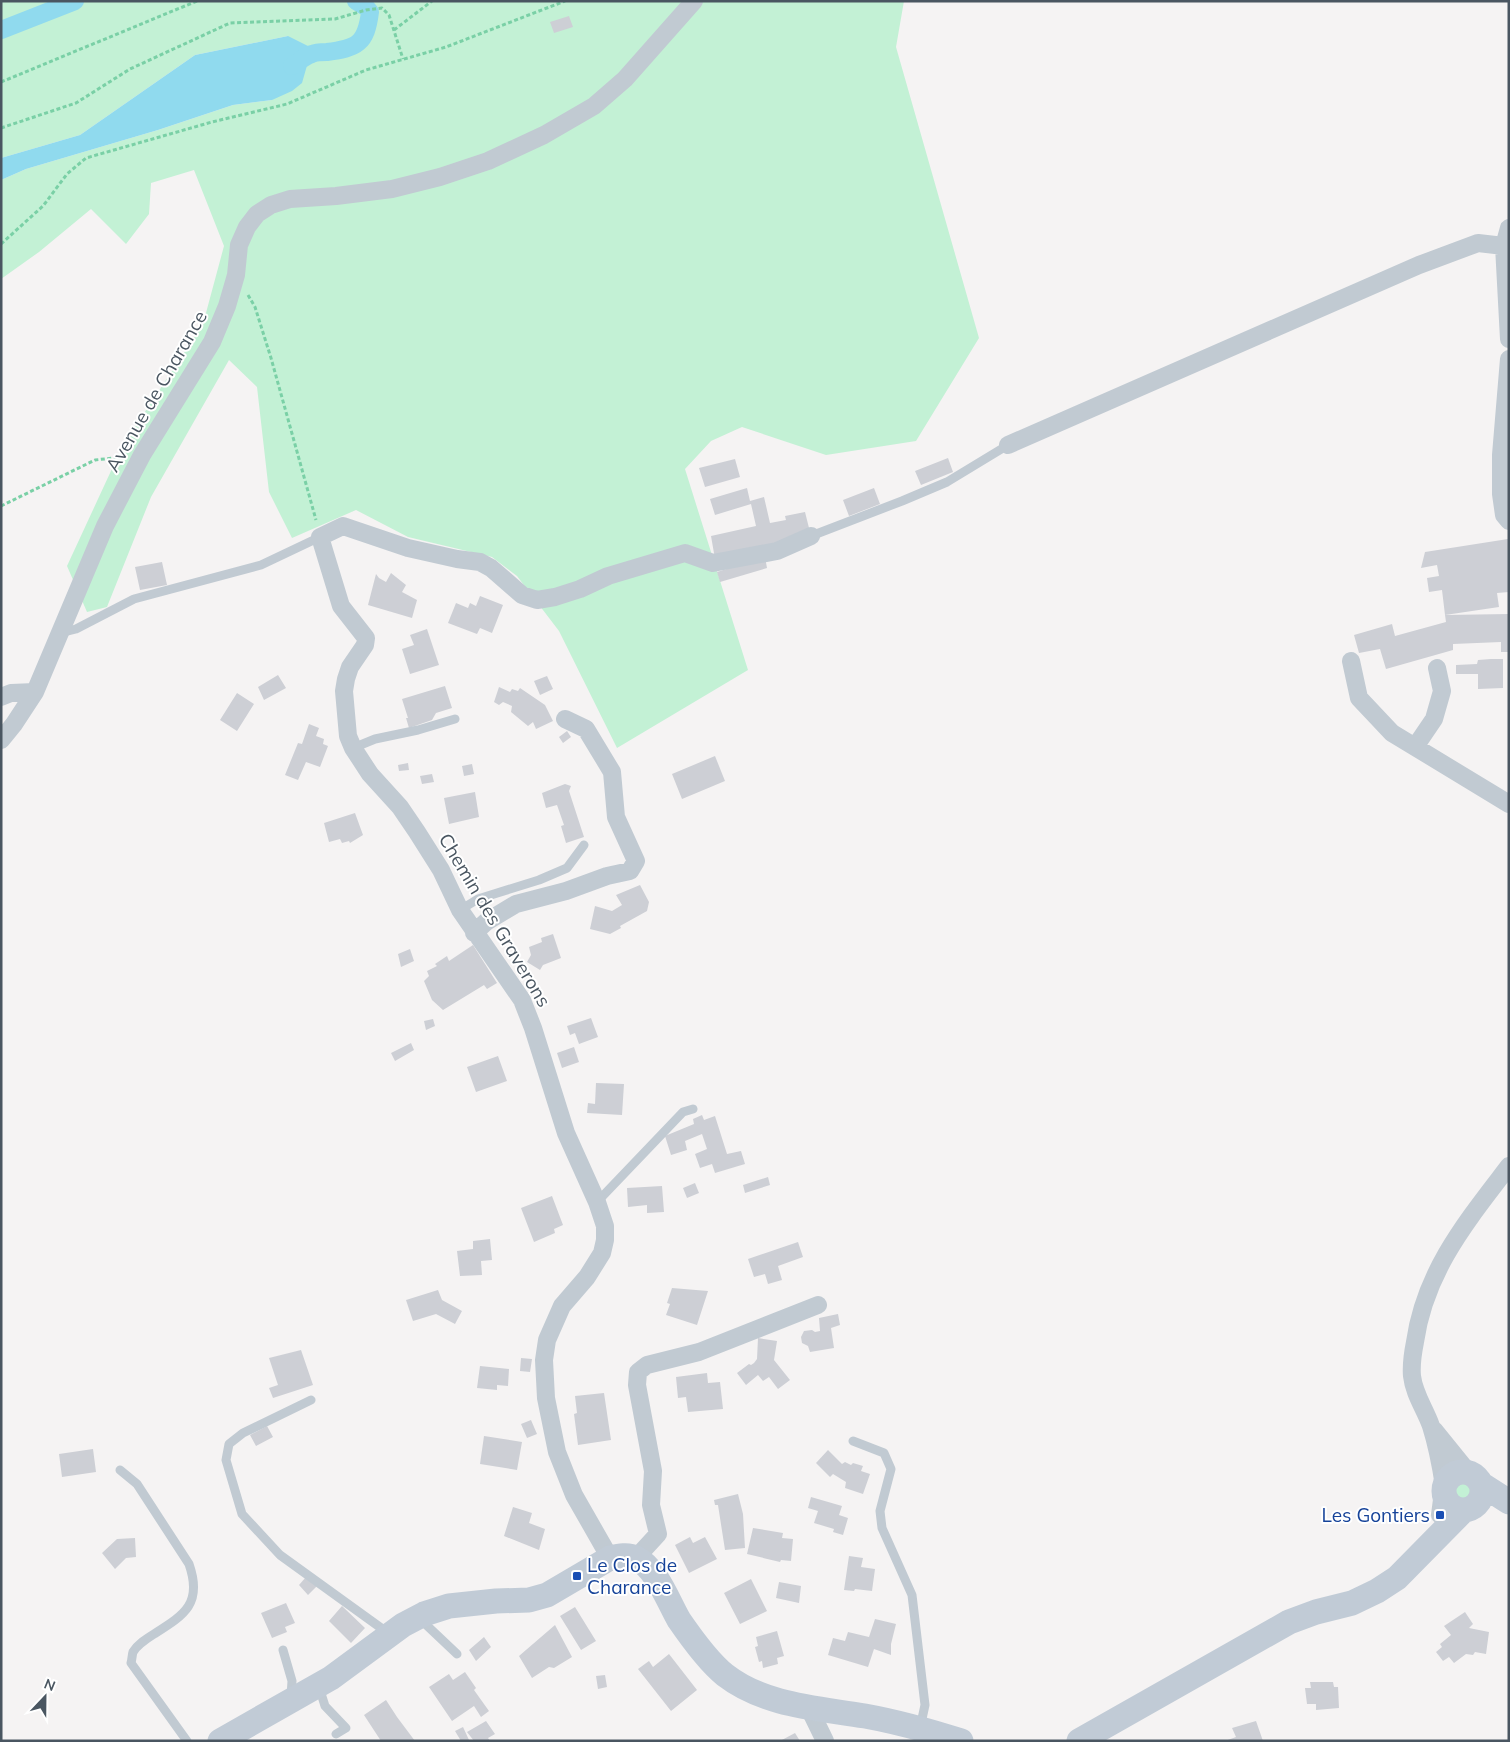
<svg xmlns="http://www.w3.org/2000/svg" width="1510" height="1742" font-family="Mulish,sans-serif">
<rect width="100%" height="100%" fill="#f5f3f3"/>
<path fill="#c3f1d5" d="M1,1H904L896,47L979,338L916,441L826,455L742,427L711,441L685,469L748,670L617,748L559,631L517,576L492,557L408,537L356,510L292,538L269,492L257,387L229,360L151,497L107,607L87,612L67,566L123,445L203,324L224,246L194,170L151,183L149,214L126,244L91,209L39,252L1,279V180L26,169L158,130L233,105L272,100L288,36L195,55L80,135L1,158Z
M1451 1491a11 11 0 1 1 22 0a11 11 0 1 1-22 0Z"/>
<path fill="#90daee" d="M288,36L312,48L302,83L292,91L272,100L233,105L158,130L26,169L1,180V158L80,135L195,55Z"/>
<g fill="none" stroke-linecap="round" stroke-linejoin="round">
<path stroke="#90daee" stroke-width="18" d="M1,30L75,1
M292,66C298,62 305,56 312,54C316,52 323,52 327,52C357,48 366,44 370,12L366,7L356,1"/>
</g>
<path fill="#cdcfd5" d="M569,16L573,27L554,33L550,22Z
M948,458L953,472L921,485L915,471Z
M735,459L740,477L705,487L699,468Z
M747,488L750,501L764,497L770,523L786,520L785,516L805,512L810,532L789,541L715,559L711,536L756,526L751,504L715,515L710,499Z
M874,488L880,504L849,516L843,500Z
M1508,539L1509,592L1497,593L1499,607L1445,615L1442,590L1429,592L1427,578L1439,576L1437,565L1421,568L1425,552Z
M765,557L767,568L720,582L717,572Z
M162,562L167,585L140,590L135,567Z
M391,573L406,585L402,592L417,600L412,618L368,605L376,574L379,578L386,582Z
M480,596L503,605L492,633L480,628L477,634L448,623L456,603L468,608L470,603L476,606Z
M1509,614V652H1501V642L1453,644V650L1386,669L1380,649L1359,653L1354,635L1392,624L1395,636L1446,622L1445,615Z
M427,629L439,665L410,674L402,649L414,645L410,635Z
M1491,659H1503V688L1478,689V674H1456V665L1477,664L1478,660Z
M278,675L286,688L264,700L258,687Z
M547,676L553,689L540,695L534,681Z
M445,686L452,708L436,713L432,720L409,728L406,718H408L402,699Z
M499,687L510,692L512,689L518,691L520,688L545,705L553,721L536,729L533,722L528,726L511,712L512,706L503,702L499,705L494,702Z
M237,693L254,704L237,731L220,720Z
M309,724L319,728L316,736L324,739L323,744L328,746L320,767L306,762L298,780L285,775L298,743L302,744Z
M567,731L571,737L563,743L559,737Z
M715,756L725,781L682,799L672,774Z
M408,763L409,770L399,771L398,765Z
M472,764L474,774L464,776L462,766Z
M432,774L434,782L422,784L420,776Z
M565,784L571,786L569,791L584,837L566,843L561,826L564,825L557,805L546,808L542,793Z
M475,792L479,817L449,824L444,798Z
M355,813L363,835L350,843L349,841L342,843L340,839L329,842L324,823Z
M640,885L649,902L647,911L620,926L621,928L610,934L590,929L595,906L612,911L622,905L616,895Z
M553,934L561,958L543,965L540,970L527,962L531,955L529,947L542,942L541,938Z
M473,945L497,983L487,989L484,985L443,1010L432,1000L424,981L429,976L427,971L437,966L435,964L447,956L449,961Z
M410,949L414,961L401,967L398,954Z
M591,1018L598,1037L579,1044L575,1033L570,1035L567,1026Z
M433,1019L435,1026L426,1030L424,1021Z
M411,1043L414,1050L395,1061L391,1053Z
M574,1047L579,1062L562,1068L557,1053Z
M498,1056L507,1081L476,1092L467,1067Z
M596,1083L624,1084L622,1115L587,1113L588,1103L595,1104Z
M702,1115L704,1120L715,1116L727,1154L741,1151L745,1164L715,1173L712,1164L700,1168L695,1154L707,1149L702,1134L685,1141L687,1150L671,1155L665,1136L694,1124L693,1119Z
M768,1177L770,1185L745,1193L743,1185Z
M695,1183L699,1193L687,1198L683,1188Z
M662,1186L664,1212L647,1213V1205L628,1207L627,1188Z
M552,1196L563,1225L554,1229L555,1233L534,1242L521,1208Z
M490,1239L492,1260L481,1261L482,1275L460,1276L457,1251L473,1249V1241Z
M798,1242L803,1257L778,1266L782,1280L768,1284L765,1274L754,1277L748,1259Z
M672,1288L708,1291L697,1325L666,1315L670,1304L667,1303Z
M438,1290L442,1300L462,1311L455,1324L436,1314L413,1321L406,1300Z
M838,1314L840,1325L831,1328L834,1348L810,1352L808,1346L802,1343L801,1337L804,1331L812,1330L815,1332L820,1331L819,1318Z
M758,1338L777,1341L774,1360L790,1380L778,1389L769,1377L763,1381L758,1375L746,1385L737,1373L749,1364L751,1365L754,1363L757,1359Z
M301,1350L313,1385L273,1398L269,1388L278,1385L269,1358Z
M521,1358L532,1359L530,1372L520,1371Z
M480,1366L509,1369L508,1386L497,1385V1390L477,1388Z
M707,1373L708,1383L720,1382L723,1409L688,1412L686,1397L678,1398L676,1377Z
M604,1393L611,1440L578,1445L574,1414L577,1413L575,1396Z
M531,1420L537,1434L527,1438L521,1424Z
M267,1426L273,1437L256,1446L250,1435Z
M484,1436L522,1442L517,1470L480,1464Z
M93,1449L96,1472L62,1477L59,1454Z
M828,1450L842,1464L845,1462L851,1465L853,1463L863,1466L861,1471L870,1474L863,1494L845,1488L846,1482L833,1474L830,1477L816,1463Z
M738,1494L743,1514L745,1548L725,1550L718,1505H715L714,1500Z
M811,1497L842,1506L839,1515L848,1518L843,1535L833,1532L834,1529L814,1523L818,1511L808,1508Z
M513,1507L532,1513L529,1523L545,1529L539,1550L504,1536Z
M753,1528L783,1533L782,1538L793,1539L791,1561L781,1560L780,1562L747,1554Z
M690,1537L693,1543L705,1537L717,1559L689,1573L675,1545Z
M135,1538L136,1557L126,1558L115,1569L102,1553L117,1539Z
M849,1556L863,1558L861,1567L875,1569L872,1591L855,1589L854,1591L844,1590Z
M306,1577L318,1585L308,1595L299,1585Z
M751,1579L767,1611L740,1624L724,1593Z
M779,1582L801,1586L799,1603L776,1598Z
M286,1603L295,1623L285,1627L287,1632L272,1638L261,1613Z
M342,1606L365,1628L351,1643L329,1621Z
M575,1607L596,1641L581,1650L560,1616Z
M1465,1612L1473,1624L1469,1628L1489,1632L1486,1654L1475,1652L1473,1655L1466,1654L1454,1663L1449,1657L1443,1661L1436,1652L1442,1647L1440,1644L1451,1635L1444,1626Z
M875,1619L896,1624L891,1644V1655L874,1649L868,1667L828,1655L833,1638L845,1641L848,1632L869,1637Z
M555,1625L572,1657L554,1668L549,1667L532,1678L519,1656Z
M777,1631L784,1656L777,1658L778,1664L763,1668L762,1661L759,1662L755,1647L758,1646L756,1637Z
M484,1637L491,1647L476,1661L469,1650Z
M669,1654L697,1690L671,1711L638,1669L649,1661L653,1667Z
M465,1672L476,1688L474,1690L489,1711L481,1717L474,1706L452,1721L429,1687L449,1674L453,1680Z
M605,1675L607,1687L598,1689L596,1676Z
M1310,1682H1333L1334,1687H1338L1339,1708L1316,1710V1704H1307L1305,1688H1311Z
M386,1700L397,1717L415,1741H381L364,1715Z
M486,1721L495,1734L488,1738L490,1741H474L467,1732Z
M1256,1721L1263,1741H1225L1236,1737L1232,1728Z
M463,1727L469,1740L467,1741H461L455,1731Z
M795,1733L800,1741H780Z"/>
<g fill="none" stroke-linecap="round" stroke-linejoin="round">
<path stroke="#7ad0a6" stroke-width="3" stroke-dasharray="4 2.5" stroke-linecap="butt" d="M394,30L432,1
M1,82L197,1
M1,128L76,103L130,69L230,23L335,19L366,10L382,8L389,15L403,59
M1,244L43,206L67,174L86,158L212,122L287,104L366,70L446,47L565,1
M248,295L255,307L271,358L316,520
M1,506L95,460L122,457"/>
<path stroke="#c1cad2" stroke-width="9" d="M811,536L902,501L947,482L1008,445
M60,633L76,629L134,599L261,565L320,537
M353,748L375,739L418,730L455,719
M460,910L478,899L539,880L567,868L584,845
M597,1202L683,1112L693,1109
M311,1400L243,1433L229,1444L226,1460L242,1514L280,1555L388,1633
M853,1441L884,1453L891,1469L880,1511L882,1528L912,1595L925,1705L920,1728
M120,1470L137,1484L189,1564C203,1604 184,1615 154,1634C146,1639 138,1644 133,1652C132,1655 132,1660 131,1663L187,1741
M420,1619L457,1654
M283,1650L292,1681L291,1696
M319,1687L325,1706L346,1728L336,1734"/>
<path stroke="#c1cad2" stroke-width="18" d="M1509,228L1504,246L1509,339
M1509,359L1501,455V494L1504,515L1509,521
M1008,445L1419,265L1478,243L1504,246
M1351,661L1359,698L1392,733L1509,804
M1,697L11,693L35,692
M1,740L14,724L35,692L105,526L142,455L212,342L227,306L236,275L239,245L247,227L257,214L271,205L290,199L336,196L392,189L440,177L488,161L544,135L594,106L625,79L694,1
M1415,747L1434,719L1442,691L1437,668
M474,933L486,922L516,904L566,891L607,876L630,871L636,861L616,817L612,772L586,729L565,719
M1434,1430L1468,1472
M1444,1486C1441,1466 1437,1445 1431,1426C1425,1409 1414,1394 1412,1376C1411,1365 1413,1352 1415,1342C1425,1271 1467,1221 1509,1166
M1440,1515L1443,1492
M610,1558L574,1495L557,1452L546,1398L544,1360L547,1340L562,1306L587,1277L602,1253L605,1240V1226L597,1202L566,1133L533,1028L522,1000L460,910L441,870L417,832L400,807L370,774L353,748L348,736L344,691L346,679L350,667L365,645L366,638L341,606L320,537L343,526L408,548L457,559L480,562L491,568L522,595L537,600L555,597L580,589L608,576L685,553L713,563L777,551L811,536
M636,1558L658,1534L651,1505L653,1471L637,1385L638,1372L647,1365L699,1352L818,1305
M809,1708L825,1741"/>
<path stroke="#c1cbd6" stroke-width="25" d="M1444 1491a19 19 0 1 1 38 0a19 19 0 1 1-38 0Z
M1481,1484L1509,1502
M220,1741L331,1678L403,1625L424,1614L449,1606L496,1601L529,1600L547,1595L610,1558C619,1556 628,1554 636,1558C657,1569 668,1601 679,1620C690,1636 710,1663 725,1675C765,1706 818,1708 865,1716C898,1722 930,1731 961,1741
M1079,1741L1289,1622L1316,1612L1352,1603L1377,1591L1397,1578L1464,1510"/>
</g>
<g fill="#1a4fb4" stroke="#fff" stroke-width="2">
<rect x="1435" y="1510" width="10" height="10" rx="2.5"/>
<rect x="572" y="1571" width="10" height="10" rx="2.5"/>
</g>
<g text-anchor="middle" stroke-width="4" stroke-linejoin="round" paint-order="stroke">
<g font-size="19" fill="#4a5661" stroke="#fff">
<text transform="translate(156 391) rotate(-60)" y="7">Avenue de Charance</text>
<text transform="translate(495 920) rotate(59)" y="7">Chemin des Graverons</text>
</g>
<g font-size="19" fill="#164399" stroke="#fff" text-anchor="end">
<text x="1430" y="1522">Les Gontiers</text>
<text x="587" y="1572" text-anchor="start">Le Clos de<tspan x="587" dy="22">Charance</tspan></text>
</g>
</g>
<rect width="1510" height="1742" fill="none" stroke="#4a5661" stroke-width="5"/>
<g transform="translate(45 1697) rotate(22)" stroke="#ffffff" stroke-width="4" paint-order="stroke">
<path d="M0-4L9 19L0 12L-9 19Z" fill="#4a5661"/>
<text y="-8" font-size="14" font-weight="bold" text-anchor="middle" fill="#4a5661">N</text>
</g>
</svg>
